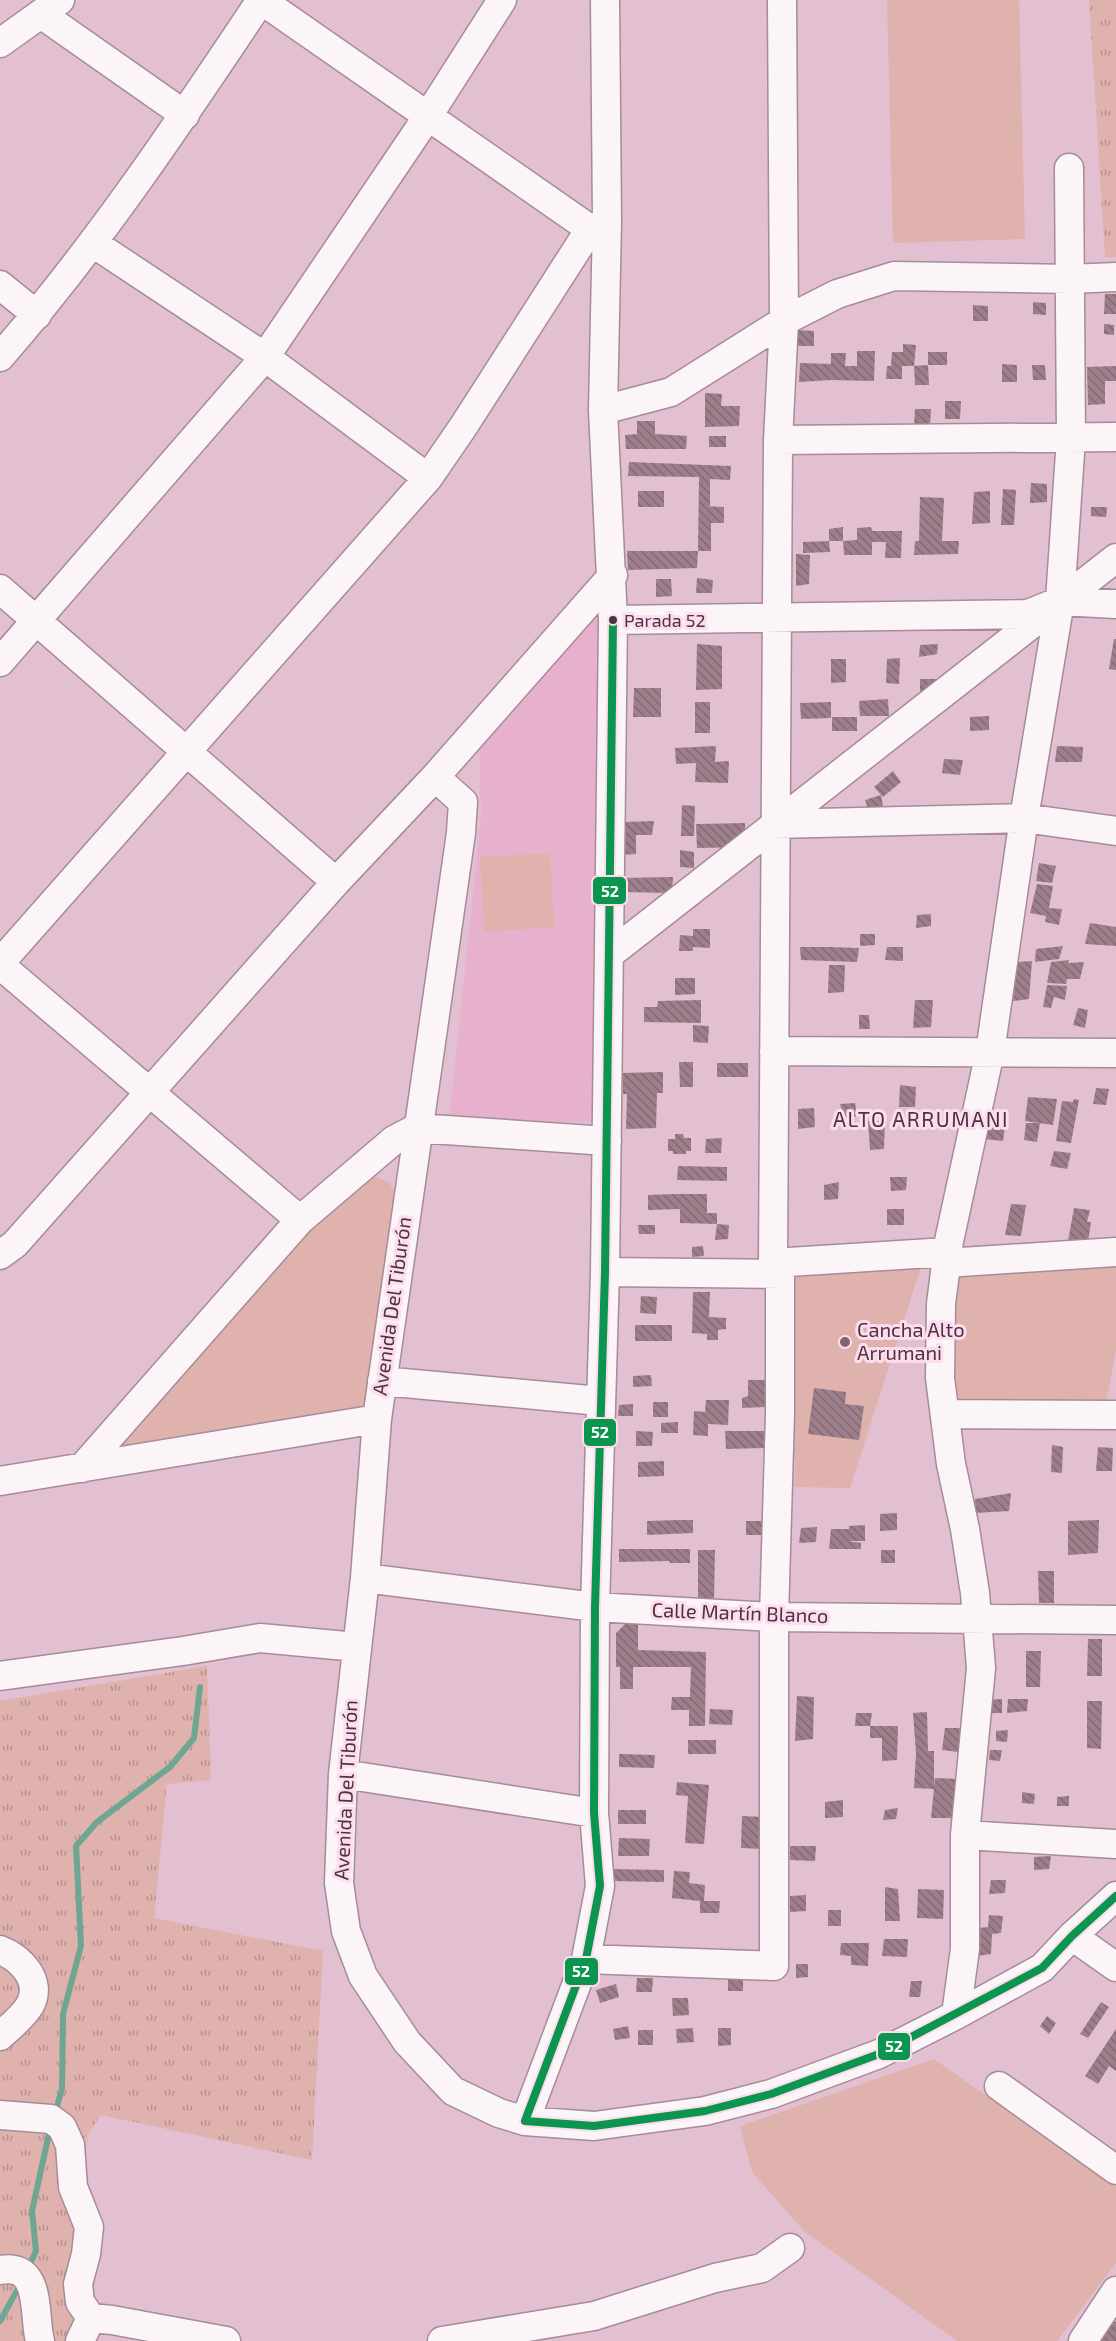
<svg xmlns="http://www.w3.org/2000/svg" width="1116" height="2341" font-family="'Exo 2',sans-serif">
<defs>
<pattern id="grass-tufts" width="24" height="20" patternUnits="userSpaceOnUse" patternTransform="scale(1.5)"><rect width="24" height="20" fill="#e0b2ad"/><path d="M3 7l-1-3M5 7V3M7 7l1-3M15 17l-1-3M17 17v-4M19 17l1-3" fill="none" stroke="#b8918e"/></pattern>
<pattern id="building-back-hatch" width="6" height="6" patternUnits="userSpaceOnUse" patternTransform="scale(1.5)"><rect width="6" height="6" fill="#9d7f8b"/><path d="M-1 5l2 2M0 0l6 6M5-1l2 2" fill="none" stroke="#826973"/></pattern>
</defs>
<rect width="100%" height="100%" fill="#e2bfd1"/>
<path fill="#e7b1ce" d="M602,604L599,1122H449L481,816L479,740Z"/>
<path fill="url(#grass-tufts)" d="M1089,0H1116V257H1105Z
M207,1666L211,1780L167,1784L154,1918L323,1951L312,2160L101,2115L88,2134L69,2304L76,2325L71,2341H0V1701Z"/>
<path fill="#e0b2ad" d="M887,0H1019L1025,239L893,243Z
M550,853L554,927L484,932L480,857Z
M373,1176L389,1182L395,1193L371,1395L362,1408L110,1450L307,1226Z
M1116,1261V1350L1106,1402L952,1404L954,1268Z
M921,1267L850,1488L795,1487L792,1281L799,1270Z
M934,2059L1116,2187V2263L1057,2341H957L804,2231L752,2172L740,2126Z"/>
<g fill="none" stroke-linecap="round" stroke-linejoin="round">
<path stroke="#6ea693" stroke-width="6" d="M55,2113L62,2089L63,2014L81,1946L76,1846L97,1822L170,1767L194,1738L200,1687
M28,2268L36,2251L32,2211L50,2129
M0,2321L20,2285"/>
</g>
<path fill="url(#building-back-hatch)" d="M1105,294H1116V314H1104Z
M1033,302L1046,303V315L1033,314Z
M973,305L988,306V321H973Z
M1104,324L1114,325V335L1104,334Z
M798,330L814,331V346H798Z
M903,344L916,345L914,366H902V379H886L887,366H891L892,352H903Z
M857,351H875L874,381L831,380L799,382L800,363L831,364V353H846L845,366H857Z
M928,352H947V365H928Z
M1002,364L1017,365V382H1002Z
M928,365L929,385H915L914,366Z
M1032,365H1045L1046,380H1033Z
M1116,366V381H1105V404L1088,405L1087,367Z
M705,393L722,394L721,406H740L739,426L705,427Z
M945,401H961L960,419H945Z
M915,409H931L930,426H914Z
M637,421H655V434L687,436L686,449H626L625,435L637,434Z
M709,436H726V447H709Z
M629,462L731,466L730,480L710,479V506H703L724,507V523H711V551H698L699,477L628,476Z
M1031,483L1047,484V502L1030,503Z
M1003,489L1016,490L1014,525H1001Z
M638,491H664V507H638Z
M990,491V523L972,524L974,492Z
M920,497L944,498L942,541H959L958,554L914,555L915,541H919Z
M1091,507H1107L1106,517L1091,516Z
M843,527V541L857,540V528L871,527L872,531H902L901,558H885L886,542H872V555H844L843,541H829V529Z
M829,541L830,552L803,553V542Z
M627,551H698L697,568L628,570Z
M796,554L810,555L809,584L796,586Z
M697,578L713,580L712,593H696Z
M656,579H671L672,596L656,597Z
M1114,639H1116V670L1109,669Z
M697,644L722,646V689L696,690Z
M938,644L937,654L919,657L920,645Z
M900,658L899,684L886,683L887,659Z
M831,659H846V682L831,683Z
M920,679H939L938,692H920Z
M634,688H661V717H633Z
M888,699L889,716H860L859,701Z
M695,702H710V733H695Z
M831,702V718L801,719L800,703Z
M989,716V730L970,731V717Z
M832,717H857V731H832Z
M716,746L715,762L729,761L728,783L695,782L696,763L676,764L675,748Z
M1057,746L1083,747L1082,762H1055Z
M944,759L963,760L960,775L942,773Z
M893,771L901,782L883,797L874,787Z
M881,795L883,806L869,811L865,800Z
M682,805L695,806L694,836H681Z
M654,821L652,835H636V854L622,855L623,822Z
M745,823V847L697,848L696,824Z
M680,850L694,852V868L680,867Z
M1039,863L1056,866L1052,883L1036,881Z
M673,877L672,893L621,892V878Z
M1037,884L1053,886L1049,908L1062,909L1059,925L1045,922L1046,916L1030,913Z
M931,914V926L916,928L917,915Z
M1090,923L1116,927V946L1085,944Z
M693,929H710V948L693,947V951H679L680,935L693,936Z
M860,934H875V945L860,946Z
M1063,946L1059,959L1035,962L1036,949Z
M800,947H829L859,948L857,962L801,960Z
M887,947H903V961L885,960Z
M1069,960L1068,963L1084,962L1080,979H1067L1066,984L1047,983L1051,962Z
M1032,961L1029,999L1013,1001L1017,962Z
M829,965H845L844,992L828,993Z
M675,978H695V994L675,995Z
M1047,985L1067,986L1065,1000L1054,997L1051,1008L1043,1007Z
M701,1000V1023L644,1022V1007H657L658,1001Z
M915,1000H933L931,1027L913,1028Z
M1078,1008L1088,1010L1085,1028L1073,1025Z
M859,1015H869L870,1029H859Z
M693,1025L709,1026L708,1043L693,1042Z
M679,1062H693V1087H680Z
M717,1063H748V1077H717Z
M663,1072V1093H657L656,1128L626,1129L627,1094H623V1073Z
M900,1085L916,1087L915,1107H899Z
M1096,1088L1109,1089L1106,1105L1093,1104Z
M1028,1097L1057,1099L1053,1125L1025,1121Z
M1074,1099L1079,1100L1071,1143L1056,1141L1062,1101L1073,1102Z
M855,1103L857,1116L844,1119L840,1104Z
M814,1108L815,1127L798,1129V1109Z
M989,1112L1007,1113L1003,1141L984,1139Z
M868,1121H885L884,1149L870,1150Z
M1026,1123H1040L1037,1142L1024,1140Z
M675,1134H683L684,1138H691V1151H686V1154H673V1151H668V1139H675Z
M722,1138L721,1153H705L706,1139Z
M1054,1151L1071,1153L1067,1169L1050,1166Z
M678,1166L727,1167V1181L677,1180Z
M890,1177H907L906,1190L891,1191Z
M839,1182L838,1199L824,1200V1185Z
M675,1194H707V1213H717V1224L680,1223V1209L648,1210V1195Z
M1011,1204L1026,1205L1021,1236L1005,1235Z
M1074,1208L1090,1210L1087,1222H1091L1088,1242L1068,1241Z
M887,1209H904V1225H887Z
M717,1224L729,1225L728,1239L715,1240Z
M638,1225H655V1234H639Z
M703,1246L704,1256L692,1257V1247Z
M693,1292H710L709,1317L726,1318V1329L718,1330V1340H707V1334L692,1333Z
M641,1296L657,1297L656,1314L640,1313Z
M635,1325H672V1341H635Z
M651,1375L652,1386L633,1387V1376Z
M748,1380H767V1407L742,1408V1398L748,1396Z
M814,1388L846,1392L845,1404L864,1406L859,1440L808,1434Z
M706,1400H729L728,1425L708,1424V1436L693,1435L694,1411L705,1412Z
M653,1402H668V1417H653Z
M633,1404V1416H618L619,1405Z
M678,1422V1433H661V1423Z
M636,1431L653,1432L652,1446H636Z
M725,1431H768V1448L726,1449Z
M1052,1445L1063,1447L1062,1473L1051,1472Z
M1098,1447L1113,1448L1112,1471H1096Z
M664,1461V1476L638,1477V1462Z
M1011,1493L1009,1511L975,1513V1499Z
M897,1513V1530L880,1531V1514Z
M679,1520H693V1533L647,1535V1521Z
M1099,1520L1098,1553L1068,1555V1521Z
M746,1521H763V1535H746Z
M865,1525V1541H848L861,1543V1549H829L831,1529H849V1526Z
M817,1527L816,1542L799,1543L801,1528Z
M619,1549H690V1563H670L669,1561L619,1562Z
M698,1550H715L714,1599H698Z
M881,1550H895V1563H881Z
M1038,1571H1054V1603H1039Z
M627,1622H638V1650L706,1652L705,1726H689V1710H671L672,1697H690L691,1667H633V1689H620V1667H616V1633Z
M1088,1639H1102V1676H1087Z
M1026,1651H1041L1040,1687H1026Z
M797,1696L814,1697L813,1739L795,1741Z
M1002,1699V1713H988L989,1700Z
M1008,1699H1028L1027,1711L1007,1713Z
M1087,1701H1102L1101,1749L1087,1748Z
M710,1709L733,1710L732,1725L709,1724Z
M927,1712L928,1751H934V1786L935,1778L961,1779L960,1818H931L934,1789L914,1788L916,1753L913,1713Z
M856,1713H872L870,1726H855Z
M870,1726H898L897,1760L882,1761V1738H870Z
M945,1728H960L958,1752L942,1750Z
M1008,1730L1007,1742L996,1741V1731Z
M688,1740H716V1754H688Z
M990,1750H1002L1000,1761L989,1760Z
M619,1754L655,1755L654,1768L619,1767Z
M677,1782L709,1785L704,1844L685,1843L688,1796L676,1795Z
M1022,1792L1035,1794L1034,1804L1022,1803Z
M1069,1796V1806H1057V1797Z
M843,1800V1817L825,1818V1802Z
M898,1808L896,1819L883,1820L885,1810Z
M618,1810H646V1824H618Z
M742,1816L766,1817L765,1849L741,1848Z
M619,1838L650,1839L649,1856H618Z
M790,1846H816L815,1861L790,1860Z
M1051,1856L1049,1869L1034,1870V1857Z
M612,1869L664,1870V1882L612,1881Z
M674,1871L690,1872L689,1883L705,1885L704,1901H720L719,1913H700V1901L672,1898Z
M991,1880H1006L1005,1893L989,1894Z
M885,1887L898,1889L900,1921H885Z
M918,1889L944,1890L943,1919L917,1918Z
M806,1895V1911L790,1912V1896Z
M828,1910H841V1926H828Z
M989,1915L1003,1916L1001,1933L992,1934L991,1954L977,1956L979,1928L988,1927Z
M884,1939H908L907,1957L882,1956Z
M841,1943H869L868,1966L851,1965V1956L840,1955Z
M796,1964H808V1977L796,1978Z
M637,1978H653L652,1992H636Z
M728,1979H743V1991H728Z
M911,1981H922L920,1997H909Z
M616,1984L619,1997L600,2003L596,1990Z
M672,1998H688L689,2015L673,2016Z
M1101,2002L1109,2007L1088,2038L1080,2034Z
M1047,2016L1056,2023L1049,2034L1040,2026Z
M628,2026L630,2038L615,2040L613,2029Z
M693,2028L694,2042L677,2043L676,2029Z
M718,2028H731V2045L718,2046Z
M1116,2029V2071L1109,2066L1098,2084L1085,2076Z
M638,2030H653V2045H638Z
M1114,2321L1116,2322V2341H1100Z"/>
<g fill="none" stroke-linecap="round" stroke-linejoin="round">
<defs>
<path id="minor" d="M41,14L185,115
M0,43L60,0
M93,243L265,357L428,478
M0,285L37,315
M0,357C97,246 179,123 261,0L590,229
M603,410L671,392L784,321L837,294L894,276L1070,279L1116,277
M778,440L1116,437
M0,589L336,882L435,777L613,575
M613,620L1028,614L1060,601L1116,604
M0,662L265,357L428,116L502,0
M435,777L463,802L461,833L377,1419L365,1578L343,1774L339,1883L346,1931L363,1976L407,2042L453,2091L499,2113L525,2121L594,2126L705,2111L771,2094L879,2054L956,2015L1042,1968L1072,1936L1116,1896
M775,824L1024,818L1116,831
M610,954L1116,558
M0,963L428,478L463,427L590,229L607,221
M0,965L300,1220
M774,1051L1116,1053
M0,1255L15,1244L336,882
M773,1263L947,1252
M946,1263L1116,1252
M605,1272L780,1274
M382,1381L600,1401
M945,1414L1116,1415
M82,1468L300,1220L394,1140L417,1128L607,1141
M0,1481L377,1419
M365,1578L595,1607L774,1617L1116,1620
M0,1676L183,1651L260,1638L357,1647
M343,1774L594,1813
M965,1835L1116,1844
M1072,1936L1116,1967
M0,1950C21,1958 43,1981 30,2005C23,2017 10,2027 0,2036
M586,1959L774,1966V1617L780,1414V1274L773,1263L778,440L784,321L782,0
M956,2015L965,1949V1835L981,1668L975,1593L965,1529L951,1464L940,1378L941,1304L949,1241L990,1052L1024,818L1060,601L1071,438L1069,168
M999,2086L1116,2170
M0,2115L51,2119L62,2127L70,2145L73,2187L89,2227L86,2254L78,2284L80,2302L91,2318
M525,2121L586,1959L600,1886L594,1813L595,1607L605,1272L613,620L603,410L607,221L605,0
M0,2270C43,2262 33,2316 40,2341
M80,2341L91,2318L112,2320L226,2341
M442,2341L594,2316L715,2278L762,2268L790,2248
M1083,2341L1116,2291"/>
</defs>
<use href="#minor" stroke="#a68b99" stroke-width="31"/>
<use href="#minor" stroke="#fbf5f8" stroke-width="28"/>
<defs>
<path id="bus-1" d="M613,620L605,1272L595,1607L594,1813L600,1886L586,1959L525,2121L594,2126L705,2111L771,2094L879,2054L1042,1968L1072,1936L1116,1896"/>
</defs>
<use href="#bus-1" stroke="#fddced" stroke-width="12"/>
<use href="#bus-1" stroke="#0b954f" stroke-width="8"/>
</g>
<circle fill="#4c3341" stroke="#fddced" stroke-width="2" cx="613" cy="620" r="5"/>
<circle fill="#806473" stroke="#fddced" stroke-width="2" cx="845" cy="1342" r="6"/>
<g text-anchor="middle" stroke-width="6" stroke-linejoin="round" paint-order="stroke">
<g font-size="18" fill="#4c3341" stroke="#fddced" text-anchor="start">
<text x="624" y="627">Parada 52</text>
</g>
<g font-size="20" fill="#4c3341" stroke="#fddced">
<text transform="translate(392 1306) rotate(-82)" y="7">Avenida Del Tiburón</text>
<text transform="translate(740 1613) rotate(2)" y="7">Calle Martín Blanco</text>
<text transform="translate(346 1790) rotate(-87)" y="7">Avenida Del Tiburón</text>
</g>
<g font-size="20" fill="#4c3341" stroke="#fddced" text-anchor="start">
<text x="857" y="1337">Cancha Alto<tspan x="857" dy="23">Arrumani</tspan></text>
</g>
<g font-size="21" letter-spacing="1.5" fill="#4c3341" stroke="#fddced">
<text x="921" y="1127">ALTO ARRUMANI</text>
</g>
</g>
<g stroke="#fddced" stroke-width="2">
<rect x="592" y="876" width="35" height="29" rx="6" fill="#0b954f"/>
<rect x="583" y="1418" width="34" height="29" rx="6" fill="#0b954f"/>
<rect x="564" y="1957" width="35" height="29" rx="6" fill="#0b954f"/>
<rect x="877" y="2032" width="34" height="29" rx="6" fill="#0b954f"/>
</g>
<g font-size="16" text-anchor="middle" font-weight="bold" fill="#fff">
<text x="610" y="897">52</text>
<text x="600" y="1438">52</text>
<text x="581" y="1977">52</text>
<text x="894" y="2052">52</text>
</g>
</svg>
